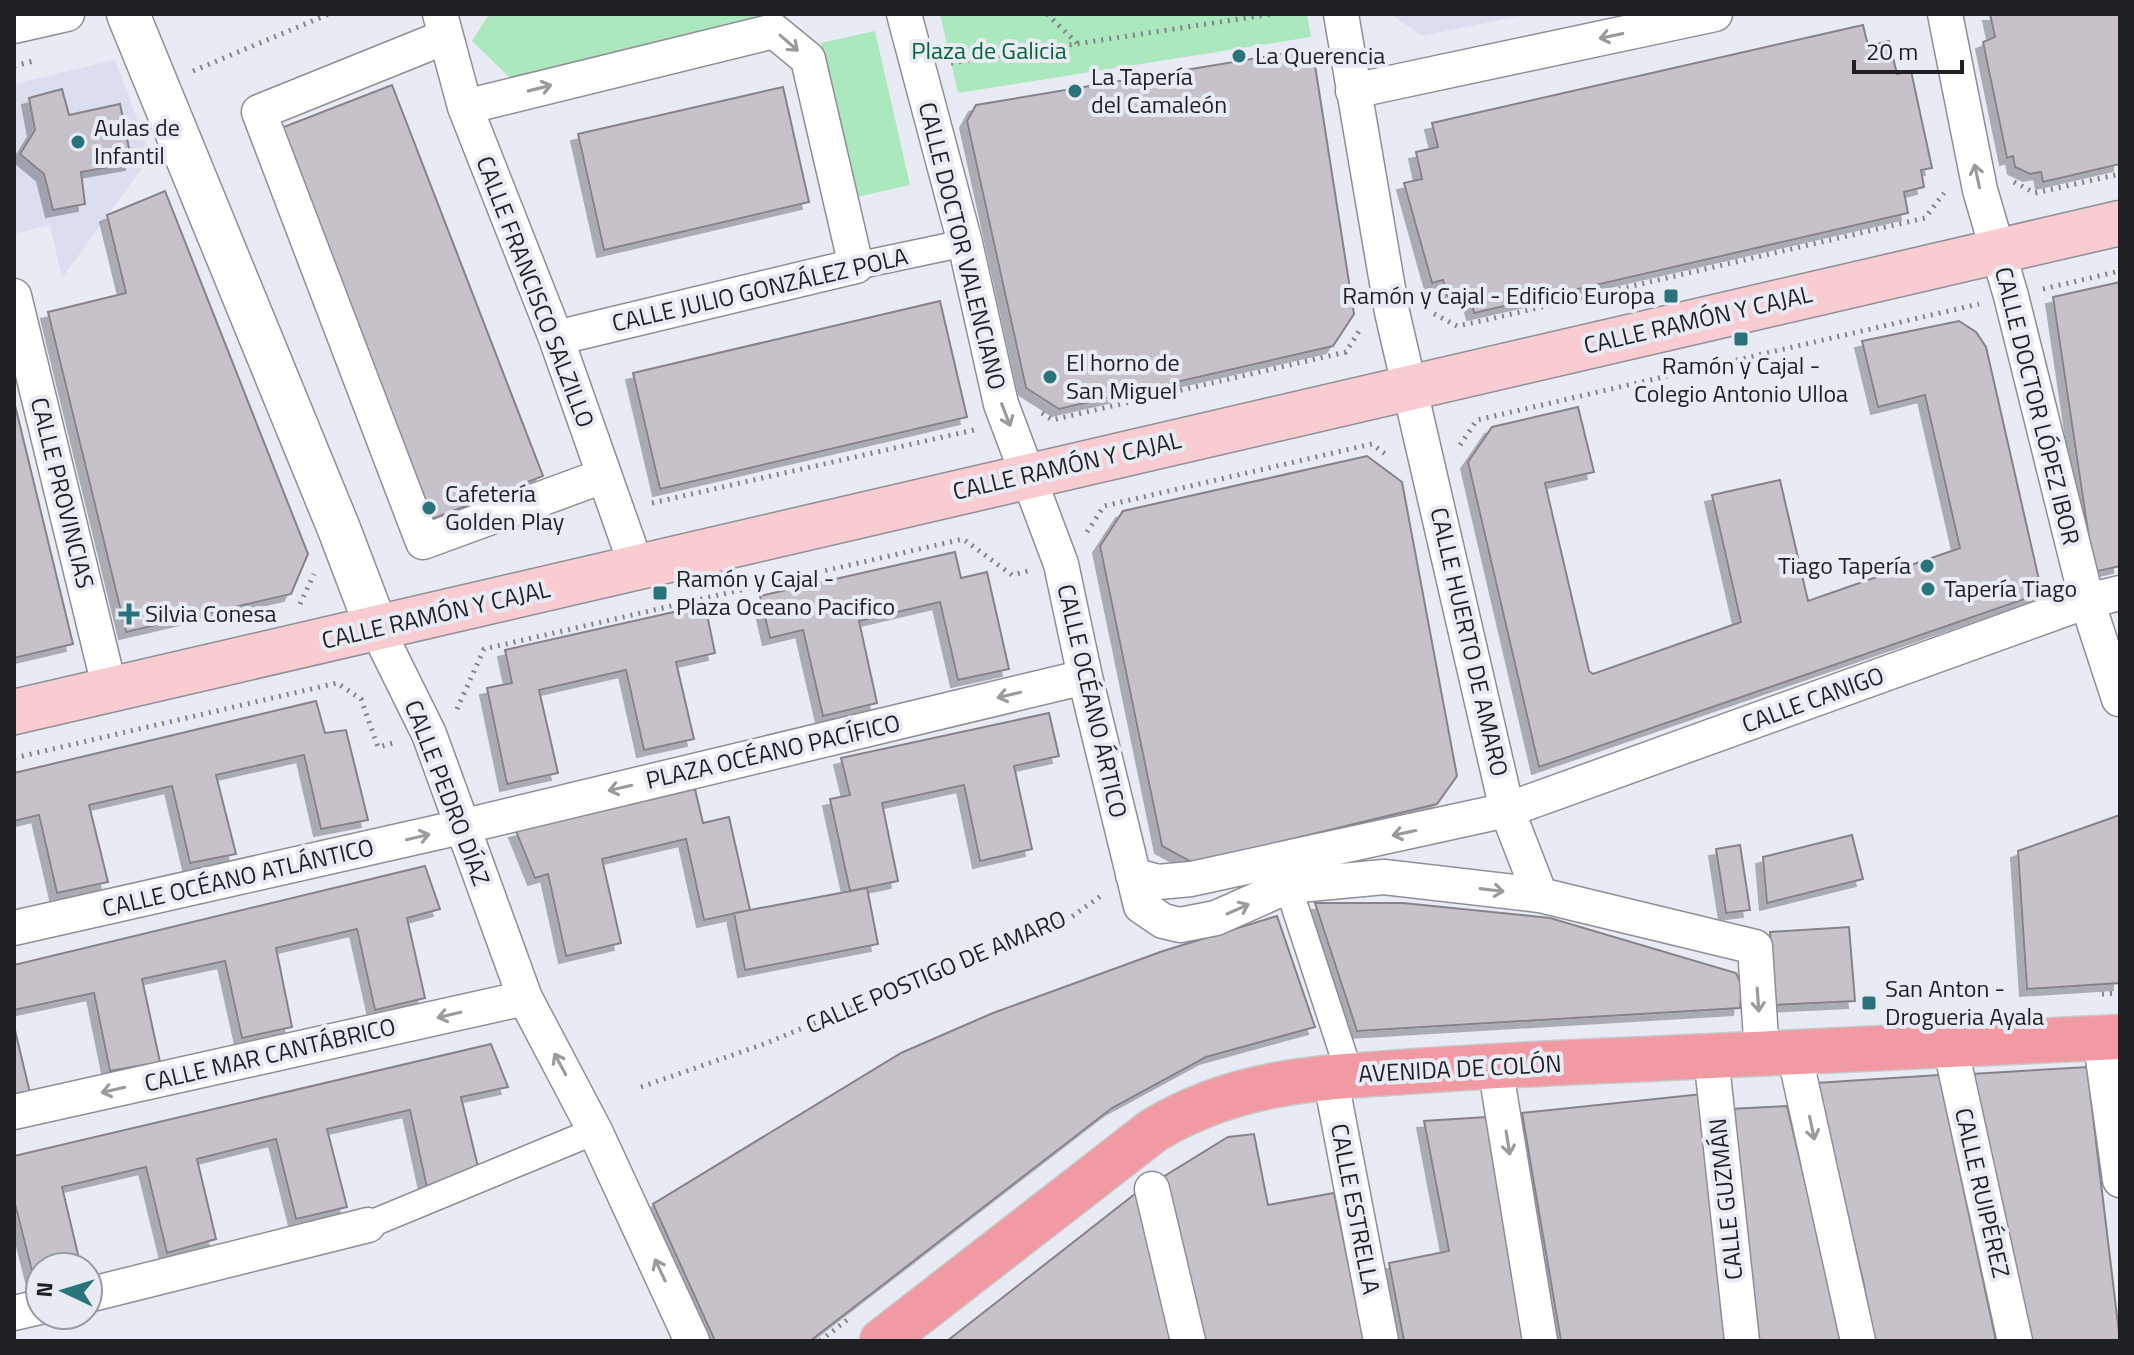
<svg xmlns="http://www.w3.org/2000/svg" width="2134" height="1355" font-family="'Titillium Web',sans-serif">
<defs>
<filter id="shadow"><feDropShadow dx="-7" dy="7" stdDeviation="0" flood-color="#0004"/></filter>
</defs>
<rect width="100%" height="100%" fill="#e9ebf4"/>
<path fill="#dadeee" d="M1390,14H1528L1422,36Z
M115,60L151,156L62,278L50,225L14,234V84Z"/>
<path fill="#abe8be" d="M489,14H760L761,19L511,79L472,41Z
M940,14H1307L1311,37L958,93Z
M875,31L910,185L857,197L821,43Z"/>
<path fill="#c7c2c9" stroke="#878289" stroke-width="2" filter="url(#shadow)" d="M1990,14H2120V164L2043,182L2041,172L2030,174L2015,167L2013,156L2007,158L1983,42L1995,37Z
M1863,25L1868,46L1889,41L1897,74L1911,71L1932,168L1921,170L1924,187L1904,192L1908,213L1474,313L1469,293L1448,298L1443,280L1432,283L1404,183L1422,179L1416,152L1438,147L1432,123Z
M1299,51L1314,59L1354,314L1333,346L1059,409L1026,388L967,121L976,105Z
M392,85L543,476L432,519L281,128Z
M783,87L809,202L604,250L578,134Z
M62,89L69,115L120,104L132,163L81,172L85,204L53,210L44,174L20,154L35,130L29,98Z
M165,191L308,554L291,594L126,632L48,312L126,293L107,215Z
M2120,282V566L2094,572L2053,297Z
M940,301L967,417L660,489L633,373Z
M1959,321L1976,332L1986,347L2042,593L1539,767L1468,462L1492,427L1578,407L1594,472L1545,483L1589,671L1593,674L1741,622L1712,495L1780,480L1808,601L1960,548L1925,395L1878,407L1862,341Z
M14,401L73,644L14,658Z
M1367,456L1402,482L1457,776L1437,804L1193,863L1162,846L1100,546L1123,511Z
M955,552L961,578L987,572L1009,669L958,680L940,602L859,621L877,703L823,716L803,630L770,638L760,596Z
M705,605L715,653L676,662L694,739L644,750L626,670L539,690L558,773L507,784L487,688L512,683L505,650Z
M316,701L325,733L346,730L368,820L321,829L304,755L216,775L236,854L190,863L172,786L89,805L108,882L57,893L39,815L14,821V773Z
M1049,713L1059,756L1014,766L1032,849L980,861L964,785L882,803L898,881L850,891L830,799L850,795L841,758Z
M695,789L703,823L729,817L750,910L704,920L686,839L602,859L621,943L566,956L548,874L535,878L516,831Z
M2120,815V983L2027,989L2018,851Z
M1852,835L1863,879L1767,903L1763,857Z
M1740,845L1750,910L1726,913L1716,849Z
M425,866L440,909L407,918L425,998L375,1010L357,929L276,948L292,1027L242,1038L225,961L142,979L160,1062L110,1071L94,993L14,1010V965Z
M867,888L878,944L745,970L734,913Z
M1315,903H1403L1550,918L1736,973L1742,986L1740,1008L1357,1031Z
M1277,916L1315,1027L1206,1057L1112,1108L810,1341H715L653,1204L901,1053L993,1013L1163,951Z
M1849,927L1855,1001L1775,1005L1770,932Z
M14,1026L30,1093L14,1097Z
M491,1044L508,1087L461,1097L480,1175L427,1188L410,1110L327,1129L347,1207L296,1219L276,1139L197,1159L216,1239L167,1253L146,1167L62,1187L81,1267H40V1278L34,1279L14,1200V1156Z
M2087,1067L2120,1341H2029L1972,1074Z
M1939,1075L1996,1341H1873L1864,1285L1816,1083Z
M1702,1094L1725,1341H1561L1522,1113Z
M1787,1106L1843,1341H1755L1730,1109Z
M1486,1117L1523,1341H1404L1389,1263L1449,1251L1424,1121Z
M1254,1134L1268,1205L1334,1193L1364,1341H1203L1163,1177L1228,1137Z
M1140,1190L1177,1341H947Z"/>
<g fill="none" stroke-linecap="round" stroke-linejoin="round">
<defs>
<path id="pedestrian" d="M856,266L965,243
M1288,886L1350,1075
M368,1225L595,1131"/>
<path id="minor" d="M440,14L465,107L556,338L637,568
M904,14L965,243L1001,404L1061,564L1085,677L1141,906L1163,921L1180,925L1216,918L1288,886L1384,877L1540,895L1755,947L1762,1054
M1341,14L1392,312L1507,810L1540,895
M1945,14L1980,190L2011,296L2087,601L2119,699
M14,26L67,14
M445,37L259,112L423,542L603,476
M1353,91L1715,14
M465,107L774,31L808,59L856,266L556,338
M14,296L110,690
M377,629L429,734L525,998L595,1131L692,1341
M1133,875L1158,882L1191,879L1507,810L2087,601L2120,593
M14,928L461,827L1085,677
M2100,1037L2120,1180
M1950,1045L2015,1341
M1794,1052L1858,1341
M1711,1056L1742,1341
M1495,1066L1540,1341
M1330,1076L1381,1341
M14,1112L525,998
M1152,1189L1188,1341
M88,1295L368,1225
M14,1313L40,1307"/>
<path id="tertiary" d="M128,14L339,529L377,629"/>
<path id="secondary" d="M14,712L2120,223"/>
<path id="primary" d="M882,1341L1154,1130C1239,1079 1321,1078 1417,1071C1493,1066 1570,1062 1647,1059C1805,1052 1962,1044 2120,1037"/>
</defs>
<use href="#pedestrian" stroke="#8d8f97" stroke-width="29"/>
<use href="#minor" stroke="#8d8f97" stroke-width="37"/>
<use href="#tertiary" stroke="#8d8f97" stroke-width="45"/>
<use href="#secondary" stroke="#8d8f97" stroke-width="47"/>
<use href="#primary" stroke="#c9c9ca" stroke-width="47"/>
<path stroke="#82848a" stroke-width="5" stroke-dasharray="2 6" stroke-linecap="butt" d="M1047,14L1077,43
M951,63L1272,14
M14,66L37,60
M193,71L329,14
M2014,182L2035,193L2120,174
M2043,289L2120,271
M1427,310L1457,326L1486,320L1925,218L1944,193
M1042,413L1052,420L1346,352L1361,328
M1460,445L1477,420L1979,304
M652,503L974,430
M1087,532L1104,506L1372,444L1388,456
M300,604L314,574
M457,709L484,649L963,539L1012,575L1028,571
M14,758L337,683L361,699L378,747L397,742
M2102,994L2120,993
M641,1087L764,1044L1070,918L1102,895
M820,1341L847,1320"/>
<use href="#pedestrian" stroke="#fff" stroke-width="26"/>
<use href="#minor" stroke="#fff" stroke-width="34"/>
<use href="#tertiary" stroke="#fff" stroke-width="42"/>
<use href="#secondary" stroke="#f8ccd1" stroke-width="44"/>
<use href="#primary" stroke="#f19aa3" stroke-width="44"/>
</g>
<defs><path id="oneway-shaft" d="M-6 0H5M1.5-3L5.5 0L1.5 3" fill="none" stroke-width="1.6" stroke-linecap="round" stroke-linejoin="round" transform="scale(2)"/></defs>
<g stroke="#9a9b9c">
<use href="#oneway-shaft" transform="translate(1611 36) rotate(168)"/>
<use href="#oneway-shaft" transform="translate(789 43) rotate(41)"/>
<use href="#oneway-shaft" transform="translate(540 88) rotate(-14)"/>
<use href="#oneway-shaft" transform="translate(1977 176) rotate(-102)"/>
<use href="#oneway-shaft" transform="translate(1006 415) rotate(69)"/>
<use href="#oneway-shaft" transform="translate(1009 695) rotate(167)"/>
<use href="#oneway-shaft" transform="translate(620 788) rotate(167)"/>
<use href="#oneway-shaft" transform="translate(1404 833) rotate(168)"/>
<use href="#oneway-shaft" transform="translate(418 837) rotate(-13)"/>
<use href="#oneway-shaft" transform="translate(1492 890) rotate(7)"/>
<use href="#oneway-shaft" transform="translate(1238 909) rotate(-24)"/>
<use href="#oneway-shaft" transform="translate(1758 1000) rotate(86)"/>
<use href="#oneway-shaft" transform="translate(449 1015) rotate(167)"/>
<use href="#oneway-shaft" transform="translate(560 1064) rotate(-118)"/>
<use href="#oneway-shaft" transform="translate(113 1090) rotate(167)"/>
<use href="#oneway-shaft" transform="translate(1812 1128) rotate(78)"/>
<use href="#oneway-shaft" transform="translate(1508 1143) rotate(81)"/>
<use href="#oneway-shaft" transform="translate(660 1270) rotate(-115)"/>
</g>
<g fill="#29737a" stroke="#e9ebf4" stroke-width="3">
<circle cx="1239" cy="56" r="8"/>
<circle cx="1075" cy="91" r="8"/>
<circle cx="78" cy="142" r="8"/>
<rect x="1663" y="288" width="16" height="16" rx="4"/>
<rect x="1733" y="331" width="16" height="16" rx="4"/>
<circle cx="1050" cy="377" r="8"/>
<circle cx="429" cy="508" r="8"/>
<circle cx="1927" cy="566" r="8"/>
<circle cx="1928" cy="589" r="8"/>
<rect x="652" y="585" width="16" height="16" rx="4"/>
<path d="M125 602h8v8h8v8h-8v8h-8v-8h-8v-8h8z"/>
<rect x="1861" y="995" width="16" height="16" rx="4"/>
</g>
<g text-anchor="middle" stroke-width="8" stroke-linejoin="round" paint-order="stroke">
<g font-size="24" fill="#066437" stroke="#e9ebf4">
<text x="989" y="59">Plaza de Galicia</text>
</g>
<g font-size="24" fill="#1f2023" stroke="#e9ebf4" text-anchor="start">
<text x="1255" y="64">La Querencia</text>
<text x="1091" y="85">La Tapería<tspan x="1091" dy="28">del Camaleón</tspan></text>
<text x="94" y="136">Aulas de<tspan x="94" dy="28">Infantil</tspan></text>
<text x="1655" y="304" text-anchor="end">Ramón y Cajal - Edificio Europa</text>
<text x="1066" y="371">El horno de<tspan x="1066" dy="28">San Miguel</tspan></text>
<text x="1741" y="374" text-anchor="middle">Ramón y Cajal -<tspan x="1741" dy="28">Colegio Antonio Ulloa</tspan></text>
<text x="445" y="502">Cafetería<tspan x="445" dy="28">Golden Play</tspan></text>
<text x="1911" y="574" text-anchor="end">Tiago Tapería</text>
<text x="676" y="587">Ramón y Cajal -<tspan x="676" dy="28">Plaza Oceano Pacifico</tspan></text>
<text x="1944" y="597">Tapería Tiago</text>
<text x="145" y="622">Silvia Conesa</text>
<text x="1885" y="997">San Anton -<tspan x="1885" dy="28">Drogueria Ayala</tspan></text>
</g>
<g font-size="24" fill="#1f2023" stroke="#e9ebf4">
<text transform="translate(962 246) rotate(76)" y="8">CALLE DOCTOR VALENCIANO</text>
<text transform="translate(760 290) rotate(-13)" y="8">CALLE JULIO GONZÁLEZ POLA</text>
<text transform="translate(535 292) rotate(69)" y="8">CALLE FRANCISCO SALZILLO</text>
<text transform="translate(1698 320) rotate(-13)" y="8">CALLE RAMÓN Y CAJAL</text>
<text transform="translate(2037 406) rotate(76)" y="8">CALLE DOCTOR LÓPEZ IBOR</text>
<text transform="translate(1067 466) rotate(-13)" y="8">CALLE RAMÓN Y CAJAL</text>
<text transform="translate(62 493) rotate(76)" y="8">CALLE PROVINCIAS</text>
<text transform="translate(436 615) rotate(-13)" y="8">CALLE RAMÓN Y CAJAL</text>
<text transform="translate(1469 642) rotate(77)" y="8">CALLE HUERTO DE AMARO</text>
<text transform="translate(1813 700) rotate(-20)" y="8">CALLE CANIGO</text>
<text transform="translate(1092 701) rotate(77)" y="8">CALLE OCÉANO ÁRTICO</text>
<text transform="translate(773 752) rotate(-13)" y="8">PLAZA OCÉANO PACÍFICO</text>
<text transform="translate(447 793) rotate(69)" y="8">CALLE PEDRO DÍAZ</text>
<text transform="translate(238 878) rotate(-13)" y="8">CALLE OCÉANO ATLÁNTICO</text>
<text transform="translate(936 972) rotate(-23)" y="8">CALLE POSTIGO DE AMARO</text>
<text transform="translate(270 1055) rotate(-13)" y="8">CALLE MAR CANTÁBRICO</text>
<text transform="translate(1460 1069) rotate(-3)" y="8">AVENIDA DE COLÓN</text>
<text transform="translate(1982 1193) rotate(77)" y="8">CALLE RUIPÉREZ</text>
<text transform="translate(1726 1199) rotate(-96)" y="8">CALLE GUZMÁN</text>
<text transform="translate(1355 1209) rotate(79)" y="8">CALLE ESTRELLA</text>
</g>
</g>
<rect width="2134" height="1355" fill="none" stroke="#1f2023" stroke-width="32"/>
<g transform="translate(64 1291) rotate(274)"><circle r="38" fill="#e9ebf4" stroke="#989aa0" stroke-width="2"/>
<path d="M0-6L14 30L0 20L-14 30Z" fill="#29737a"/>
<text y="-12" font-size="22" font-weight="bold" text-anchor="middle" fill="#1f2023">N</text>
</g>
<path d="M1854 60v12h108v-12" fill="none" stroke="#1f2023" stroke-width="4"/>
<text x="1866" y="60" font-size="24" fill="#1f2023" stroke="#e9ebf4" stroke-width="6" paint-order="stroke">20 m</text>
</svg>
